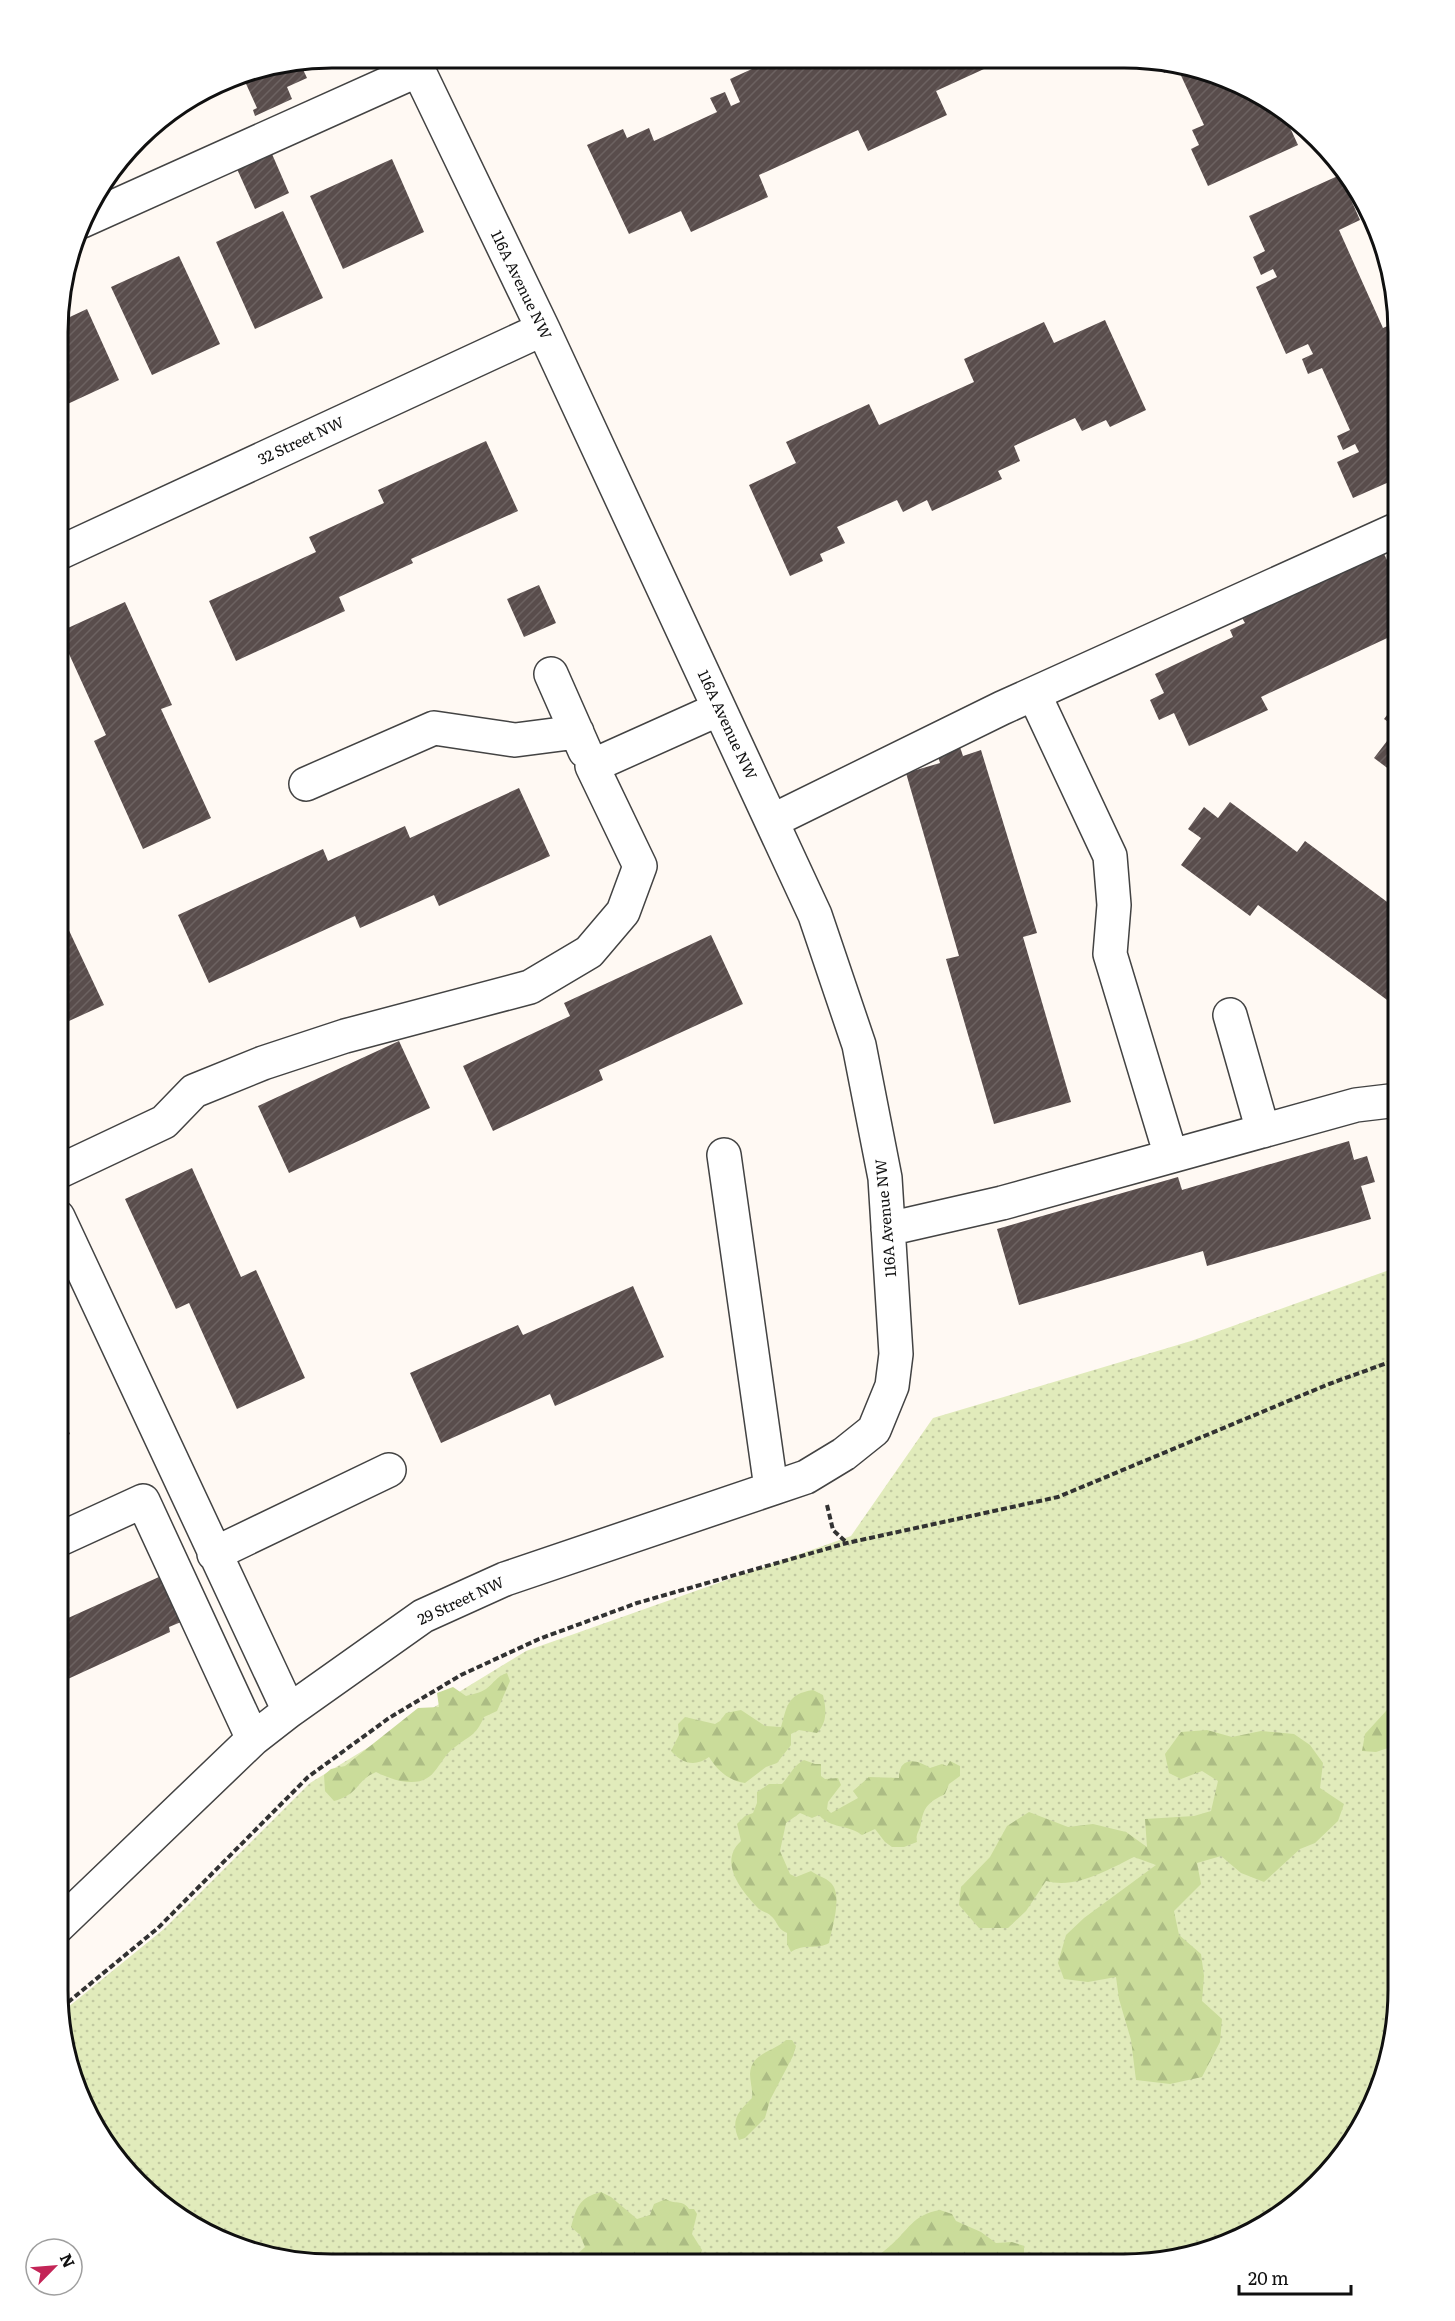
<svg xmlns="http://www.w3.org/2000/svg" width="1455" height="2321" font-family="Literata,serif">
<defs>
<pattern id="grass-dots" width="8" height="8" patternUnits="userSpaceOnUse" patternTransform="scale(1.5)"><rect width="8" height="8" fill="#e1ebbb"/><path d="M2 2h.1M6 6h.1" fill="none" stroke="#c0c8a0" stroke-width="1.8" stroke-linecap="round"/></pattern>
<pattern id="forest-firs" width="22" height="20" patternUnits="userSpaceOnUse" patternTransform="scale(1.5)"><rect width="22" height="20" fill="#cadc9a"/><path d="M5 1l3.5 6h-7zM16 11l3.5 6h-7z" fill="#acbc84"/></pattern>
<pattern id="building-hatch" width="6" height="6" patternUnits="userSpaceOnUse" patternTransform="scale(1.5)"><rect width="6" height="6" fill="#594d4c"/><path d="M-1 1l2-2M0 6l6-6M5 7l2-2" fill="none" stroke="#6c6261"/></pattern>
</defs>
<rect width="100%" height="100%" fill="#fff9f3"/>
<path fill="url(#grass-dots)" d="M1392,1269H1398L1397,2008L1383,2078L1341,2156L1291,2207L1228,2243L1124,2264L296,2262L226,2243L164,2207L114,2156L78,2094L62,2012L164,1929L310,1783L526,1651L851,1536L933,1418L1191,1341Z"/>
<path fill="url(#forest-firs)" d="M507,1673L510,1681L497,1711L484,1717C475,1737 470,1735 455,1747C446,1753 441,1764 434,1772C420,1790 392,1780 376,1772C355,1781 360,1794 334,1801L325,1791L324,1775L331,1769L345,1766L418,1708L439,1707L437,1693L453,1687L466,1696C473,1694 480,1693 486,1689C494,1683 497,1676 507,1673Z
M813,1690L823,1695C826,1708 828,1722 817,1733L799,1730L791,1734V1745L777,1763L766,1767L745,1783C729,1781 717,1770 709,1757C695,1767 683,1764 671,1751L679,1735L678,1724L685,1717L715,1724L720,1721L726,1713L741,1710L765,1726L781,1727C787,1706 787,1694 813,1690Z
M1397,1699V1745L1376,1752L1362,1751L1365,1734Z
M1207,1730L1232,1737L1261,1731L1294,1734L1310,1745L1323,1763L1320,1788L1344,1804L1338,1821L1315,1843L1300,1849L1264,1882L1241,1873L1221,1856L1197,1863L1201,1884L1174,1911L1179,1935L1201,1954L1204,1976L1202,2001L1222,2019L1220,2042L1202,2077L1170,2084L1136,2080L1131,2040L1119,1999L1116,1977L1088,1982L1064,1979L1058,1963L1066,1935L1084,1918L1156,1865L1134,1857C1107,1870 1077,1889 1046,1881L1026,1911L1008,1928H979L959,1905L961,1887L990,1857L1007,1826L1029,1812L1068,1827L1093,1824L1126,1832L1147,1847L1145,1819L1194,1816L1211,1811L1218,1781L1202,1771L1181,1779L1169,1773L1165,1754L1181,1732Z
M804,1760L815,1764H821V1776L825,1779L838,1778L841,1785L828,1802L827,1809L831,1813L858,1798L853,1791L869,1777L899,1778C899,1756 917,1759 930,1768L942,1764L947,1766L950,1761L960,1766V1776L949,1784L945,1794C929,1802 924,1806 921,1823C920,1831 915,1834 917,1842L904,1847H892L885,1842L875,1829L862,1835C847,1824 831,1829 819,1815L812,1818L800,1813L786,1823L780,1851L790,1874L796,1877L811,1871C818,1876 825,1877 831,1883C843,1895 832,1928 829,1943C817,1950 804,1943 791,1952L787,1944V1933C776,1928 779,1923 771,1916C768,1913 763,1912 759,1909C741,1891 718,1862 741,1841L737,1824L745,1816L753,1813L757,1803V1792L769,1784H782C790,1775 793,1766 804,1760Z
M786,2040H792L796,2046L793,2056L770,2100L765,2118L745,2138L739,2140C730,2120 738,2112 752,2098C753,2089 750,2082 750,2074C751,2052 774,2052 786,2040Z
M601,2192L611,2197L637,2219L650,2215L654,2204L666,2199C674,2205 683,2199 689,2209H694L697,2214L692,2234L702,2250L701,2254L696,2257L699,2263L569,2262L585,2247L580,2235L571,2227C577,2206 579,2198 601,2192Z
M940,2210L952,2214L956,2221L981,2232L996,2243L1012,2242L1024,2246V2264L867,2263C875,2258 883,2252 890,2246C909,2230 912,2215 940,2210Z"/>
<path fill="url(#building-hatch)" d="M776,58H806L810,67L817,64L814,58L980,59L984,69L936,91L947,115L868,151L858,130L759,175L768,197L691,232L681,211L629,234L587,145L623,129L627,138L649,128L654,141L717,112L710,98L725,92L731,106L740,102L730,79Z
M1158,59L1229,78L1281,108L1298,145L1208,186L1191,149L1199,145L1192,130L1204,125L1177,67L1164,73Z
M300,63L307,78L287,87L292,99L255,116L253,110L257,108L242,75Z
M272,154L289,193L255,209L237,169Z
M392,159L424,232L343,269L310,196Z
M1340,175L1360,220L1339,230L1383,328L1396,322L1398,332V478L1353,498L1337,462L1359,452L1355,444L1343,450L1337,436L1350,430L1322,368L1308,374L1302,359L1313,354L1308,344L1286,354L1256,287L1277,277L1273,269L1261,275L1253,257L1265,251L1249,216Z
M283,211L323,298L255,329L216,242Z
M179,256L220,344L152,375L111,287Z
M87,309L119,380L59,408V322Z
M1105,320L1146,410L1110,427L1106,420L1082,431L1075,418L1014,446L1020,461L998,471L1002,479L932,511L927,500L903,512L897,500L837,527L845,543L820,554L823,561L790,576L749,485L796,463L786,442L869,404L879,425L974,382L964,359L1044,322L1054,343Z
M486,441L518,511L411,559L413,563L339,597L345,611L236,661L209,601L316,552L309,537L384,503L378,490Z
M1383,552L1392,570L1398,567V633L1261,697L1268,710L1189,746L1174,713L1159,720L1150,700L1164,693L1155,674L1233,637L1230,630L1245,623L1242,618Z
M539,585L556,623L524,637L507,599Z
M125,602L172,705L161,709L211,818L143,849L94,741L106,735L59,632Z
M1398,701V776L1374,758L1397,728L1384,719Z
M959,744L963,756L981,750L1037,933L1023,937L1071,1102L994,1124L946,959L959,956L906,773L940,763L936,750Z
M519,788L550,856L439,906L434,895L360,928L355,916L209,983L178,915L323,849L328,861L405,826L410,838Z
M1230,802L1297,852L1305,841L1398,910V1008L1258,905L1250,916L1181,865L1201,838L1188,829L1204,807L1218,818Z
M58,907L104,1005L58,1026Z
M711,935L743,1004L599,1070L603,1080L493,1131L463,1066L570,1016L564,1003Z
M399,1041L430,1108L289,1173L258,1106Z
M1349,1141L1354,1160L1367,1156L1375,1182L1361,1186L1371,1219L1207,1266L1203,1251L1019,1305L997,1229L1178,1177L1182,1190Z
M192,1168L241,1277L256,1270L305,1378L237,1409L189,1303L176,1309L125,1199Z
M633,1286L664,1357L555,1406L550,1394L441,1443L410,1373L518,1325L523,1335Z
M58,1407L70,1434L58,1440Z
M159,1577L181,1622L169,1627L170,1632L57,1684V1623Z"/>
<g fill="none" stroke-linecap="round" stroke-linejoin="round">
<defs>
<path id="minor" d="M82,221L418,70
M59,553L543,329
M551,674L585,751
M1034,694L1110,856L1114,905L1110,954L1171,1156
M306,784L434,728L515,740L577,732
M772,821L1002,708L1398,529
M1230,1015L1263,1131
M724,1155L771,1488
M58,1172L164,1122L194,1091L263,1063L345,1036L530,987L589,952L623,912L640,866L592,766L719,709
M58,1217L289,1711
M888,1229L1002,1203L1356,1105L1398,1100
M58,1540L143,1501L253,1739
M214,1554L389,1470
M57,1927L253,1739L289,1711L423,1616L505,1579L806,1477L844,1454L874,1430L892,1386L896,1354L885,1178L859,1045L815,915L543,329L412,57"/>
</defs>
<use href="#minor" stroke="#434343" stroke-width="36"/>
<path stroke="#323232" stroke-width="4" stroke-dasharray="6 3" stroke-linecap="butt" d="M827,1505L833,1530L846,1542
M61,2008L158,1928L308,1777L389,1718L461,1675L539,1639L637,1603L847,1543L1058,1497L1329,1384L1398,1359"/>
<use href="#minor" stroke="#fff" stroke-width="33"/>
</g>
<g text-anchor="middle" stroke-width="6" stroke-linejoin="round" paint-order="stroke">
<g font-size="15" fill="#101010" stroke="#fff">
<text transform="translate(521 285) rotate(64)" y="5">116A Avenue NW</text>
<text transform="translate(301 441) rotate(-25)" y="5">32 Street NW</text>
<text transform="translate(727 725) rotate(65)" y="5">116A Avenue NW</text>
<text transform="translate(886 1218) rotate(-95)" y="5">116A Avenue NW</text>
<text transform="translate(461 1601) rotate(-25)" y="5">29 Street NW</text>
</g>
</g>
<path d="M0 0H1455V2321H0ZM332 68H1124A264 264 0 0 1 1388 332V1990A264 264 0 0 1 1124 2254H332A264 264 0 0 1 68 1990V332A264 264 0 0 1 332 68Z" fill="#fff" fill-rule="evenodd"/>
<path fill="none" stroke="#101010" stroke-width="3" d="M332 68H1124A264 264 0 0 1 1388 332V1990A264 264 0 0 1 1124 2254H332A264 264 0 0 1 68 1990V332A264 264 0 0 1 332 68Z"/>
<g transform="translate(54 2267) rotate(65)"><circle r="28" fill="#ffffff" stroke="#9f9f9f" stroke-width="1.5"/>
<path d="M0-4.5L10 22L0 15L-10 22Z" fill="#c32557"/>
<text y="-9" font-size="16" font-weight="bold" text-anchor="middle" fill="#101010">N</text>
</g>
<path d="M1239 2285v9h112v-9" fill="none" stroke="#101010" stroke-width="3"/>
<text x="1248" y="2285" font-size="18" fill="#101010" stroke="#ffffff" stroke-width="4.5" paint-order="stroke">20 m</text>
</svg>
